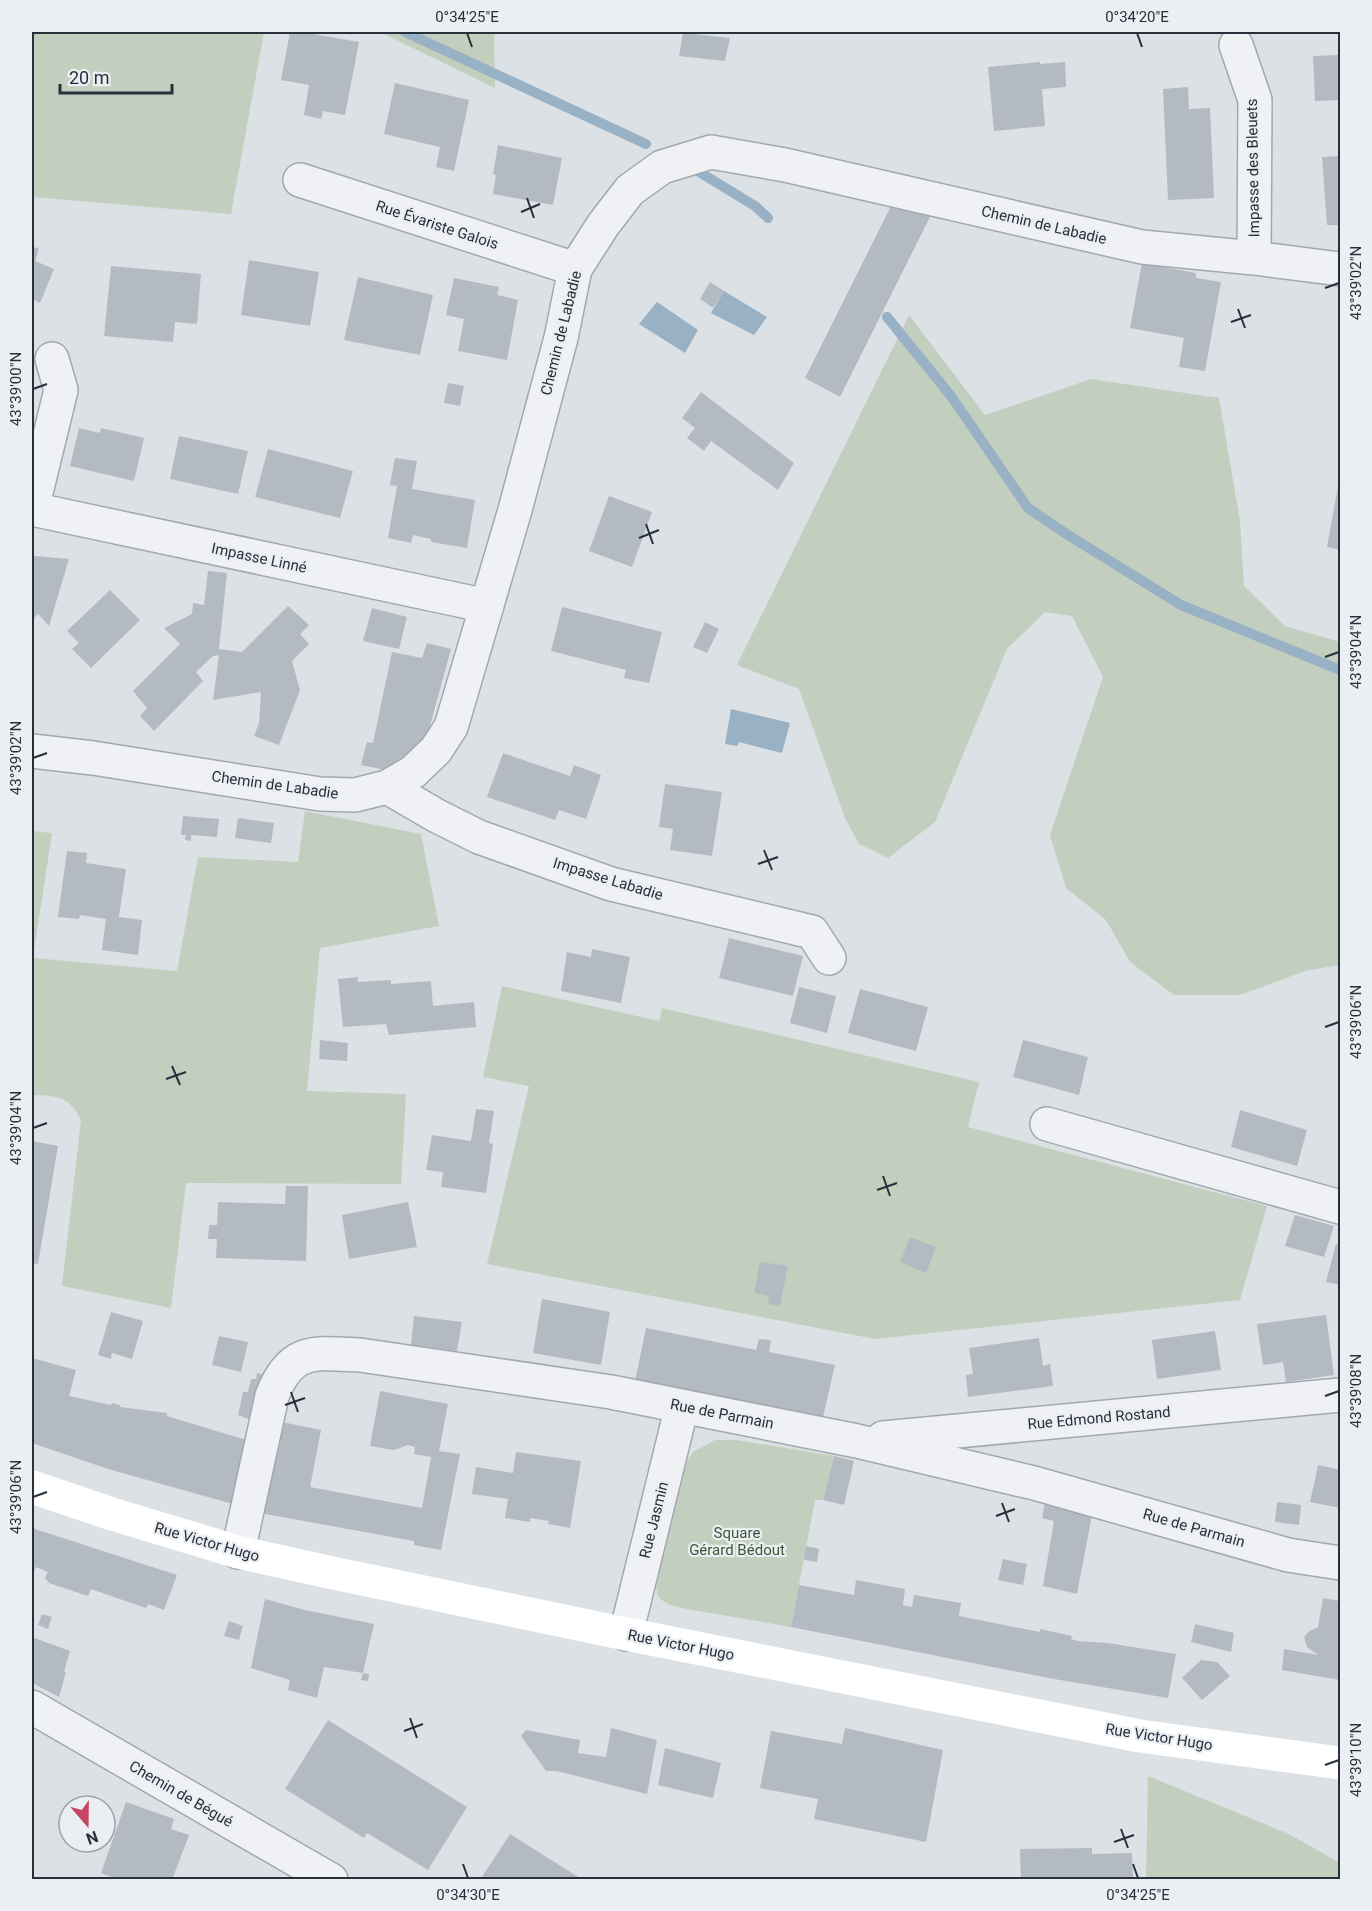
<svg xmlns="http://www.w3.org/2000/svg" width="1372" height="1911" font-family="Roboto,sans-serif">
<rect width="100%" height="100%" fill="#dce1e6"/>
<path fill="#c3cfbe" d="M32,32H264L231,214L32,197Z
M380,32H494L495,88Z
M909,315L985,415L1091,379L1219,398L1240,521L1244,586L1285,626L1340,642V965L1305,971L1240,995H1174L1130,962L1106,920L1066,888L1050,835L1103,677L1072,616L1045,612L1007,649L935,822L888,858L859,844L845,818L799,689L737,665Z
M305,811L421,834L439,926L320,948L307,1091L406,1094L401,1184L186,1183L171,1308L62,1286L81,1120C68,1095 57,1096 32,1095V831L52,833L33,958L177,971L198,857L298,862Z
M502,986L659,1021L662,1008L979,1082L968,1127L1267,1206L1240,1300L875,1339L487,1264L529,1086L483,1077Z
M715,1440H737L834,1456L823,1500H815L791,1627L681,1608C672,1605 661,1603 657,1594C653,1582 681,1480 687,1462L693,1452Z
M1148,1776L1289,1834L1340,1863V1879H1146Z"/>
<path fill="#98b1c5" d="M724,291L767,317L754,335L711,313Z
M657,302L698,330L685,353L639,324Z
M731,709L790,723L782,753L739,742L737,746L725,744Z"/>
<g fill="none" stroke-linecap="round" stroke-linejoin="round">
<path stroke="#98b1c5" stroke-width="10" d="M405,32L646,144
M696,170L755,206L768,218
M887,317L951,396L1028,508L1068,535L1181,605L1340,670"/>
</g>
<path fill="#b4bac2" d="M290,32H302L359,42L345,115L323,111L321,119L304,115L309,85L281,80Z
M683,33L730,38L725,61L679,56Z
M1340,55V100L1315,101L1313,56Z
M1040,62V64L1065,62L1066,87L1042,89L1045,126L994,131L988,67Z
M395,83L469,100L454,171L436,167L440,147L384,134Z
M1188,87L1189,109L1210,108L1214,198L1168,200L1163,89Z
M498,145L562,158L553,205L493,194L496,175L493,174Z
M1340,156V225H1327L1322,157Z
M891,206L931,215L840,397L805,378Z
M32,246L39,249L35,261L54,269L40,303L32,299Z
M249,260L319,272L310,326L241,315Z
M1142,263L1196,273V278L1221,282L1205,371L1179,367L1184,338L1130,328Z
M111,266L201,274L197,324L175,322L173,342L104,336Z
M358,277L433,295L420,355L344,340Z
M454,278L499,287L497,295L518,300L507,360L458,351L464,319L446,315Z
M710,282L724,291L713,308L700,299Z
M448,383L464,386L460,406L444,403Z
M701,392L794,463L778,490L711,441L704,451L687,438L695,428L682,418Z
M79,428L100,433L101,428L144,438L134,481L70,466Z
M179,436L248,451L238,494L170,479Z
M268,449L353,471L340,518L255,497Z
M395,458L417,461L412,489L475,500L467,548L431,542V539L413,535L411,543L388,538L397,486L390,485Z
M1339,481H1340V550L1327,547Z
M609,496L652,512L632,567L589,551Z
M34,556L69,559L49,626L38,614L32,620V562Z
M208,571L227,573L219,649L242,652L288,606L309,625L300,634L309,644L292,661L300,690L279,745L254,736L259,723L261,692L213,700L219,655L213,656L196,672L203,681L154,731L140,716L147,708L133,691L180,644L164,628L192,614L193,603L204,605Z
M110,590L140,620L91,668L72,649L79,643L67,631Z
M562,607L662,632L649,683L624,678L626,670L551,651Z
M372,608L407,617L399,649L363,641Z
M705,622L719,629L707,653L693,647Z
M427,643L451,649L425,744L412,756L386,770L361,765L367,742L373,743L392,652L422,658Z
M503,753L570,776L574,765L601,775L586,819L559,810L555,820L487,797Z
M665,784L722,792L712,856L670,850L673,829L659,827Z
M183,816L219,819L217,837L191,835V841L185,840L186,835H181Z
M238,818L274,823L271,843L235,838Z
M67,851L87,853L86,863L126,869L119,917L142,920L138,955L102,950L106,919L80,915L79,919L58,917Z
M729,938L803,956L793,996L719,978Z
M592,949L630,957L621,1003L561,991L567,952L591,957Z
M358,977V982L391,980V984L431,981L433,1006L474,1002L476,1027L389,1035L386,1024L343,1027L338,979Z
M799,987L836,996L827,1033L790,1023Z
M860,989L928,1007L916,1051L848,1033Z
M320,1040L348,1043L347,1061L319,1059Z
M1023,1040L1088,1057L1079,1095L1013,1077Z
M476,1109L494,1111L489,1143L493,1144L486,1193L441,1187L443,1172L426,1170L432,1135L471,1141Z
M1240,1110L1307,1130L1297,1166L1231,1147Z
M32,1141L58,1146L38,1264L32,1263Z
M286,1186H308L306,1261L216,1258L217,1239H208L209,1225H217L218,1202L285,1204Z
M408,1202L417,1247L349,1259L342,1215Z
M1295,1215L1334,1226L1324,1257L1285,1246Z
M910,1237L936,1247L926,1273L900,1262Z
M1336,1244L1340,1246V1285L1326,1282Z
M760,1262L788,1266L780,1306L768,1304L769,1296L754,1293Z
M542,1299L610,1312L601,1365L533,1353Z
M111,1312L143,1321L132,1359L112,1353L111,1359L98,1355Z
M1326,1315L1334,1375L1286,1382L1283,1362L1263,1365L1257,1324Z
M414,1316L462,1322L457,1351L411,1345Z
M646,1328L756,1350L759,1339L771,1340L769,1352L835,1365L823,1417L756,1407L635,1381Z
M1215,1331L1221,1370L1157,1379L1152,1340Z
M219,1336L248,1342L241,1372L212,1365Z
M1039,1338L1043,1366L1050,1364L1053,1386L968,1397L966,1375L973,1374L969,1348Z
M32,1358L76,1370L69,1396L111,1405L112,1403L120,1405V1407L167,1413V1416L246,1440L233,1504L108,1469L32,1443Z
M257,1373L268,1376L257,1422L238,1415L243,1392H248L251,1379H256Z
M380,1391L448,1404L439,1451L460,1454L441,1550L414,1545V1541L260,1513L277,1421L321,1430L310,1487L422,1508L431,1457L414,1454L415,1447L408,1445L394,1450L370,1446Z
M516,1452L581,1461L570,1528L548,1524L549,1521L530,1518V1522L505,1518L508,1499L472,1494L476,1467L513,1473Z
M834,1456L854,1461L844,1505L823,1500Z
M1318,1465L1340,1470V1508L1310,1502Z
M1045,1502L1092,1515L1077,1594L1043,1586L1054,1521L1042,1518Z
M1277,1502L1301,1505L1299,1525L1275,1522Z
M32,1528L177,1575L164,1610L148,1604L146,1608L91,1589L88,1596L49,1583L45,1578L48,1572L36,1567L32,1577Z
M806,1546L819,1549L817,1562L804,1560Z
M1003,1559L1027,1564L1023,1585L998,1580Z
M856,1580L905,1589L903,1605L906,1606L912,1607L914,1595L961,1603L959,1616L1040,1632V1629L1072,1636L1071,1639L1078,1641L1108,1643L1176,1654L1168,1698L1054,1679L791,1627L799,1585L854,1595Z
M1323,1598L1340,1601V1680L1282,1670L1284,1649L1318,1655L1307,1647L1304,1637L1308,1632L1318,1627Z
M265,1599L305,1610L374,1624L363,1673L369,1674L368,1681L361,1680L363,1673L324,1667L317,1698L288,1690L290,1680L251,1668Z
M42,1614L52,1617L48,1629L38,1625Z
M229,1621L243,1626L239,1640L224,1636Z
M1195,1624L1234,1633L1231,1652L1191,1642Z
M32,1637L70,1651L64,1672H66L59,1697L32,1683Z
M1201,1660L1217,1662L1230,1676L1202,1700L1182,1678Z
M328,1720L467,1807L428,1870L367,1833L364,1838L285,1789Z
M611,1728L657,1740L647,1794L557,1771H546L521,1736L526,1730L580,1740L578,1753L606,1757Z
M845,1728L943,1750L926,1842L814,1819L818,1799L760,1788L771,1731L842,1744Z
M665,1748L721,1763L713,1798L658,1785Z
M126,1802L174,1819L171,1829L189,1835L172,1880H120L101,1873Z
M510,1834L583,1880H480Z
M1092,1848V1854L1132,1853L1133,1880H1021L1020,1849Z"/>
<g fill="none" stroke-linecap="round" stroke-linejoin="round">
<defs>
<path id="minor" d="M1236,45L1255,100L1254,258
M300,180L575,269
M32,509L487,606
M32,509L61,390L52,359
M32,751L93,758L320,794L355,795L387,787L413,772L436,750L451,727L515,510L561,338L575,269L603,225L630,190L662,167L711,152L785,165L1142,247L1254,258L1340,269
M387,787L437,816L479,837L611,884L812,932L829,958
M1047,1124L1340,1207
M883,1438L1340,1395
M238,1552L272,1396C291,1347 314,1353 360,1355L611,1392L857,1441L1034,1483L1288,1555L1340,1563
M626,1634L682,1406
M32,1707L331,1880"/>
</defs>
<use href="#minor" stroke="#a2a8af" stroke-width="36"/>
<use href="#minor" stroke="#eff1f4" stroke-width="33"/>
<path stroke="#fff" stroke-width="33" d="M32,1487L112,1514L238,1552L333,1573L626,1634L1140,1736L1340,1763"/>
</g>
<path fill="none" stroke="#27303b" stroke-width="2" d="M467,33L472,47M1137,33L1142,47M527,198L534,218M521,212L540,204M1325,288L1339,283M1238,309L1245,328M1231,322L1251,315M33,389L47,384M646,524L653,544M639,538L659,530M1325,657L1339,652M33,758L47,753M764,850L772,870M758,864L778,857M1325,1027L1339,1022M172,1066L180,1085M166,1079L186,1072M33,1128L47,1123M883,1176L890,1196M877,1190L897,1183M291,1392L298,1412M1325,1396L1339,1391M285,1405L305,1398M33,1497L47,1492M1002,1503L1009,1522M996,1516L1015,1509M410,1718L417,1738M404,1731L423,1724M1325,1765L1339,1760M1121,1829L1128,1848M1114,1842L1134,1835M463,1864L468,1878M1133,1864L1138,1878"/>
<g text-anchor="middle" stroke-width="4.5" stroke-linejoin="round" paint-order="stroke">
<g font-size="15" fill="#27303b" stroke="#ebeff3">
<text transform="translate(1253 168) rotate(-91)" y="5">Impasse des Bleuets</text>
<text transform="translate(437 225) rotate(18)" y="5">Rue Évariste Galois</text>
<text transform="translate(1044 225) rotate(13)" y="5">Chemin de Labadie</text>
<text transform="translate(561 333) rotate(-76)" y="5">Chemin de Labadie</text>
<text transform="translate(259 558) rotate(12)" y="5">Impasse Linné</text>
<text transform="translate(275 785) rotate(8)" y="5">Chemin de Labadie</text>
<text transform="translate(608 879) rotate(17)" y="5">Impasse Labadie</text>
<text transform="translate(722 1414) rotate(11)" y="5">Rue de Parmain</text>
<text transform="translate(1099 1418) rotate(-5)" y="5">Rue Edmond Rostand</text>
<text transform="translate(654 1520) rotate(-76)" y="5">Rue Jasmin</text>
<text transform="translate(1194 1528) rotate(16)" y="5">Rue de Parmain</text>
<text transform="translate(207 1542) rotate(16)" y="5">Rue Victor Hugo</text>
<text transform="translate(681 1645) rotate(11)" y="5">Rue Victor Hugo</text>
<text transform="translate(1159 1737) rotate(9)" y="5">Rue Victor Hugo</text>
<text transform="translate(181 1794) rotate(30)" y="5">Chemin de Bégué</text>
</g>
<g font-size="15" fill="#3d5635" stroke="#ebeff3">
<text x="737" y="1538">Square<tspan x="737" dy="17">Gérard Bédout</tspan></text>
</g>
</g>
<rect width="1372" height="1911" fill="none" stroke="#ebeff3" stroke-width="66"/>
<g transform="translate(87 1824) rotate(160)"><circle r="28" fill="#ebeff3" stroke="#9da3a9" stroke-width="1.5"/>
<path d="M0-4.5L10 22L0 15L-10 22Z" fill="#c74562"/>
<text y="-9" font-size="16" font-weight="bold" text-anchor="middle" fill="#27303b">N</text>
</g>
<path d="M60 84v9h112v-9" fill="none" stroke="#27303b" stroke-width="3"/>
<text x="69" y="84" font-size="18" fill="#27303b" stroke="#ebeff3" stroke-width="4.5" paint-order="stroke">20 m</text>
<rect x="33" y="33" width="1306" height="1845" fill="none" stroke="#27303b" stroke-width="2"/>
<g font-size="15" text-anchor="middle" fill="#27303b">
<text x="467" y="22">0°34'25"E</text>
<text x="1137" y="22">0°34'20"E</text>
<text transform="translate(1356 283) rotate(-90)" y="5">43°39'02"N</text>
<text transform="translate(16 389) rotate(-90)" y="5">43°39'00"N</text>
<text transform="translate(1356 652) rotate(-90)" y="5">43°39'04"N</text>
<text transform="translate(16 758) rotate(-90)" y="5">43°39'02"N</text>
<text transform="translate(1356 1022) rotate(-90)" y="5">43°39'06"N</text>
<text transform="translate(16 1128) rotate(-90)" y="5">43°39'04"N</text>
<text transform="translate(1356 1391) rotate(-90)" y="5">43°39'08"N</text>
<text transform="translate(16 1497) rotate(-90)" y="5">43°39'06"N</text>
<text transform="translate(1356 1760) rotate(-90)" y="5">43°39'10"N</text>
<text x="468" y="1900">0°34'30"E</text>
<text x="1138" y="1900">0°34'25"E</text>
</g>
</svg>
